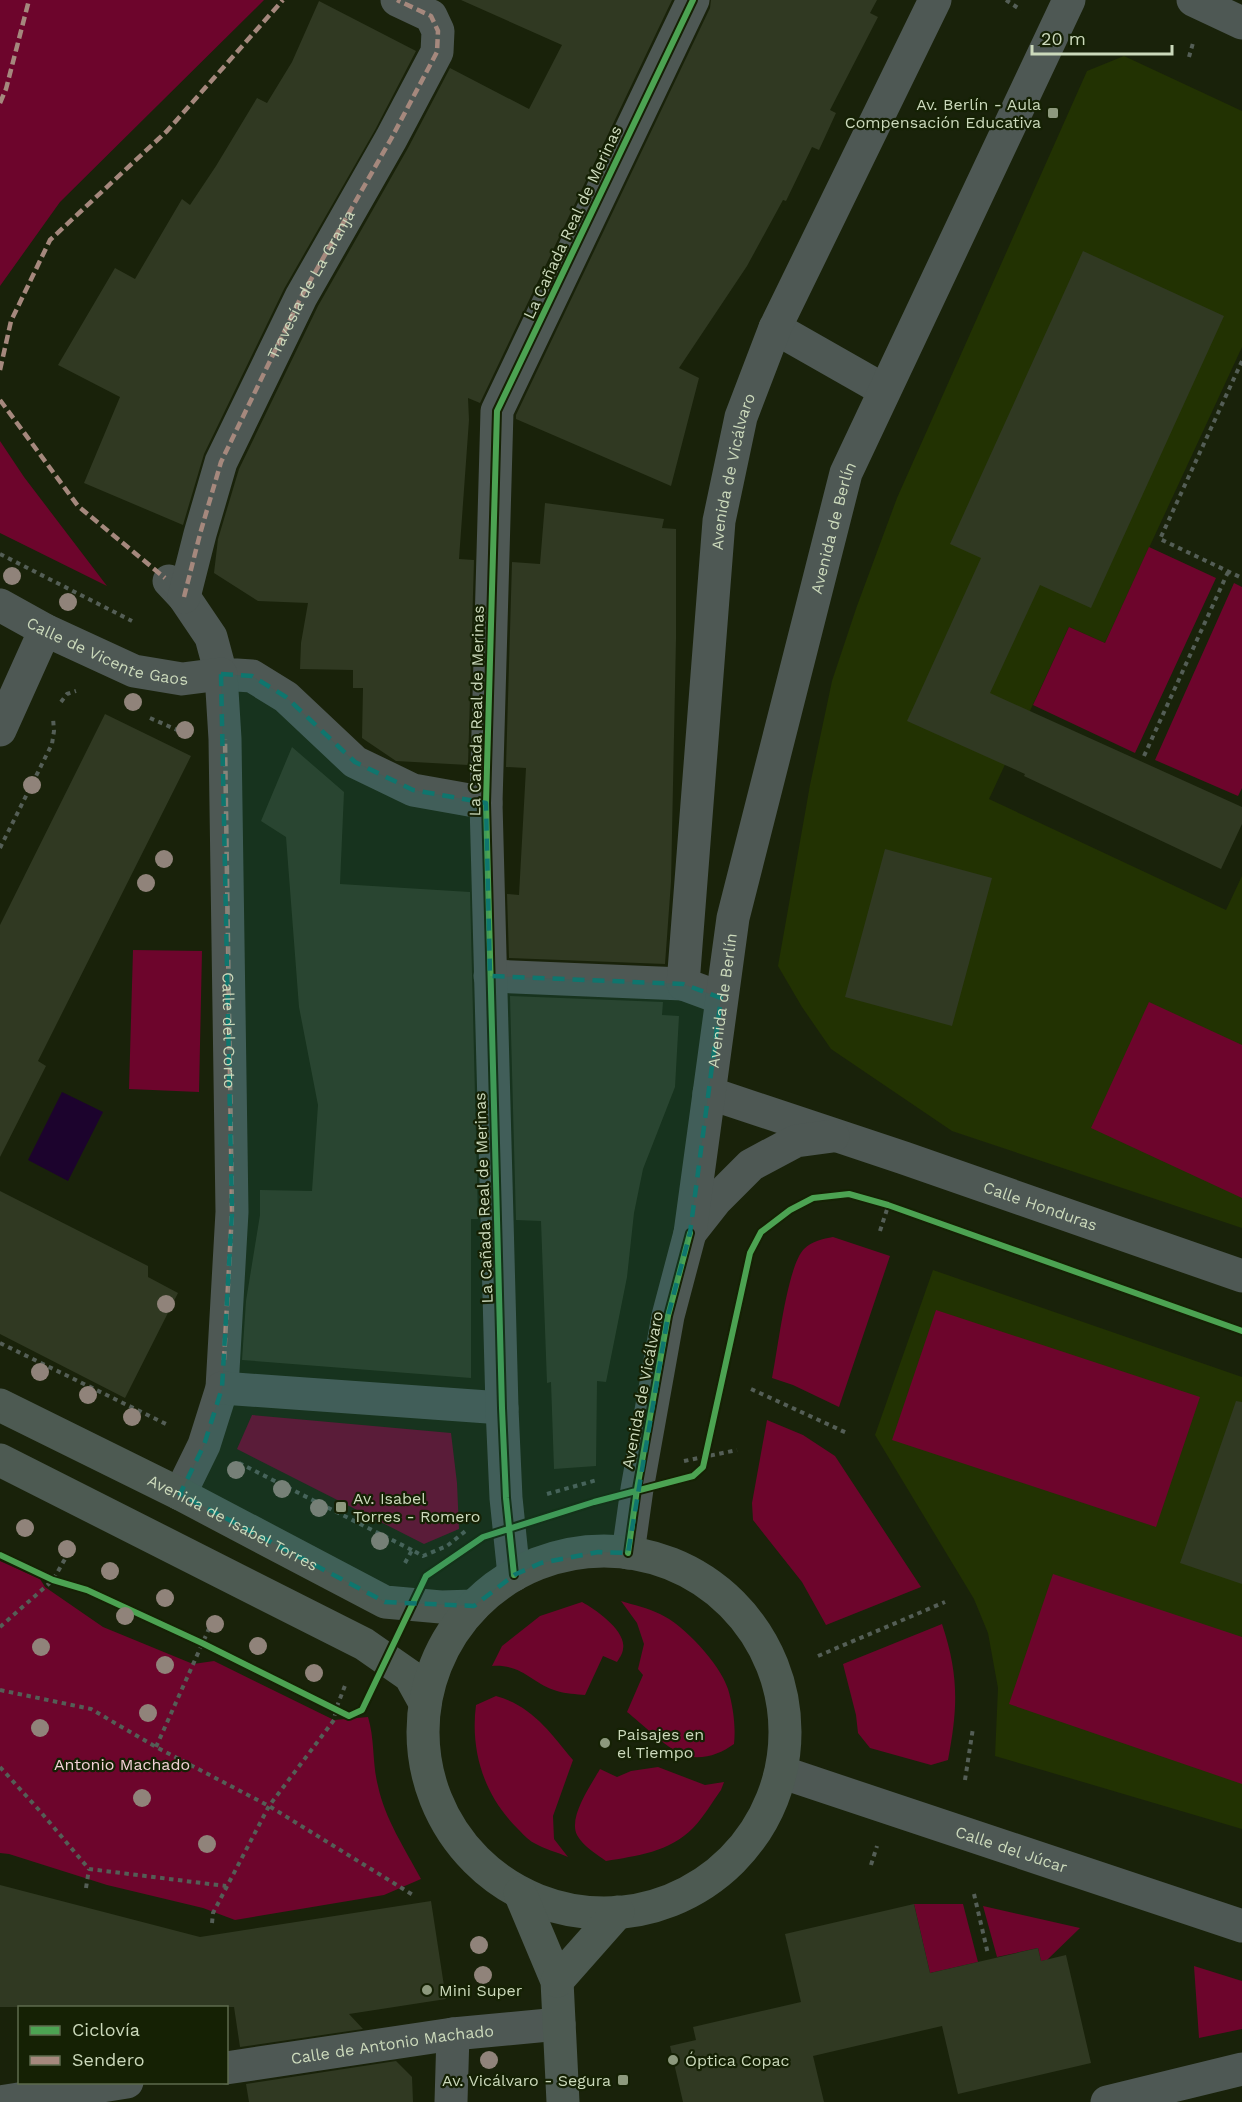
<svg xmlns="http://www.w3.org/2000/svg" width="1242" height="2102" font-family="'Work Sans',sans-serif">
<rect width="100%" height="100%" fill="#19220a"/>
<path fill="#223202" d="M1124,56L1242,111V347L1105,643L1069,627L989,799L1226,910L1242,876V1228L952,1131L831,1049L802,1007L778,966L810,785L832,681L857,606L897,498L1087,71Z
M933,1270L1242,1377V1829L995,1756L998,1688L988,1633L974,1599L875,1435Z"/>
<path fill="#6d052c" d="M0,0H264L60,202L0,286Z
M0,441L24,477L107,586L0,533Z
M1149,547L1216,578L1135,753L1033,705L1069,627L1105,643Z
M1234,583L1242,587V788L1238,796L1155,760Z
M133,950L202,951L199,1092L129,1089Z
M1149,1002L1242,1045V1198L1091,1128Z
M833,1237L890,1256L839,1407L793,1385L772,1378C778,1350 787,1266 804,1249C812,1241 823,1239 833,1237Z
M936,1310L1200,1397L1156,1527L892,1440Z
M252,1415L451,1433L457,1483L459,1529L424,1544L237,1449Z
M767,1420L803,1435L835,1456L921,1587L826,1625L802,1582L753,1520L752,1503Z
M0,1561L40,1579L45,1587L103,1627L193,1664L214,1661L334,1720L368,1717C375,1740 372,1763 378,1786C385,1819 405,1849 421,1879L384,1895L235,1920L203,1908L107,1885L9,1854L0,1853Z
M1053,1574L1242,1637V1784L1009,1704Z
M621,1601C634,1605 648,1608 660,1614C684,1625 720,1664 728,1689C733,1706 736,1726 734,1744C720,1754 704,1760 686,1756C672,1753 640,1722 627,1712L643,1675L638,1669L644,1644L637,1623Z
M582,1602C595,1609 627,1631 623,1649C623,1653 619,1659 617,1662L603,1656L585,1695C576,1694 566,1694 557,1691C532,1684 523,1664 492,1666L502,1646L540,1616Z
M942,1624C959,1675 958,1707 948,1760L931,1765L870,1748L858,1733L856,1715L843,1664Z
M496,1696C532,1706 550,1732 573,1760L553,1816L554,1839L568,1857C557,1852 544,1849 534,1843C528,1840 522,1833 517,1828C484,1795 470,1751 476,1705Z
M658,1767L705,1785L724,1782L721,1790C712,1802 704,1817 693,1828C670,1852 636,1856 606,1861C596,1854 583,1846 577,1835C568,1817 591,1785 600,1769L617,1777L631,1771Z
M914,1904H963L978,1962L930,1973Z
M983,1906L1080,1928L1047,1960L1041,1961L1038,1948L997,1957Z
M1194,1966L1242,1981V2029L1199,2038Z"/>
<path fill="#1c032d" d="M62,1092L103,1112L68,1181L28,1160Z"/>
<path fill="#303922" d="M461,0H672L480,403L468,398L469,420L459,559L474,560L468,765L396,761L362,738L363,688H353V670L300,669L301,643L308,603L258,601L214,573L218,539L239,469L318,306L408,148L450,68L529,109L562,45Z
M711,0H877L870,13L878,17L830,110L836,113L819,150L812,147L786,201L783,200L747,266L679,368L699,378L671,486L516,419V415L710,8Z
M319,1L416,51L375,130L284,289L204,454L183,525L84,483L120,397L58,365L115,268L135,279L182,199L190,205L216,166L257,98L267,103L292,62Z
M1083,251L1224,316L1091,608L1040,585L990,693L1242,807V824L1221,869L1024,776L1025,774L907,721L981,558L950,544Z
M545,503L664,519L662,528L676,529V639L671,882L665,964L509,958L507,894L519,895L526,768L506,767L512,562L540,564Z
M105,714L191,756L38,1061L46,1066L0,1157V925Z
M292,747L344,792L340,884L470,892L478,1219H471V1378L242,1360L246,1301L260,1215V1190L312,1191L318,1105L299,1007L286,837L261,821Z
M885,849L992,878L952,1026L845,997Z
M510,996L663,1002L662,1015L679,1016L675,1087L643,1169L634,1213L627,1277L606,1382L597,1381L596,1466L554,1469L551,1382L547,1383L541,1221L516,1220Z
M0,1191L148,1266V1277L178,1293L125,1398L0,1334Z
M1236,1401L1242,1402V1584L1180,1563Z
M0,1885L200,1937L431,1901L446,1999L349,2014L363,2029L240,2047L234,2007H0Z
M914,1904L930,1973L1038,1948L1041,1961L1066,1955L1091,2063L958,2094L942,2026L813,2056L824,2102H683L670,2046L696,2040L693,2027L801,2002L785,1934Z
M396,2061L412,2077L413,2102H249L246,2084Z"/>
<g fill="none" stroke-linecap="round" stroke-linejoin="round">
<path stroke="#545e56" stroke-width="4" stroke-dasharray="4.5 4.5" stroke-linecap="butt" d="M1006,0L1021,10
M1189,57L1193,43
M1242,361L1160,539L1242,578
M0,554L132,621
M61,702L67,694L76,691
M150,718L184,733
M1144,756L1228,572
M0,848L52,744L54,731L53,718
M880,1231L891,1197
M0,1343L166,1424
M751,1389L849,1434
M684,1461L737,1450
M239,1463L412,1550
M547,1494L597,1480
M405,1563L412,1550L423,1556L447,1546L468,1529
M0,1627L53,1580L69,1552
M818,1656L945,1602
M0,1690L91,1709L156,1747L269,1806L413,1895
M156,1747L212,1622
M0,1767L39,1810L89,1869L226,1886
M965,1780L973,1728
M871,1865L877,1846
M86,1888L89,1869
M974,1894L988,1954
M212,1923L213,1913L269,1806L334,1720L336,1709L346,1683"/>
<g stroke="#4e5854" stroke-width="33">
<path d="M1193,0L1242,23"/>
<path d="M775,328L884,390"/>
<path d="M169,581L184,597L211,637L221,674L252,676L286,697L355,762L413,790L486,803"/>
<path id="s1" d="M184,597L200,534L221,462L301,297L391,139L437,52L438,31L431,16L397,0"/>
<path id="s2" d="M0,605L45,630L134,671L182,679L221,674L225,739L232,1212L222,1388L204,1445L180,1494"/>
<path d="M0,730L45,630"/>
<path d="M490,976L683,984"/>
<path id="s3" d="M721,998L683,984L719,521L741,417L775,328L935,0"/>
<path id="s4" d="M709,1093L904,1158L1242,1276"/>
<path d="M690,1233L716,1200L751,1165L796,1141L833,1136"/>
<path d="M222,1388L502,1408"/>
<path id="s5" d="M628,1553L637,1489L668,1316L690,1233L733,918L846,473L1069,0"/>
<path d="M514,1575L506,1498L502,1408L486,803L497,411L693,0"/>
<path id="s6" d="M781,1772L1242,1926"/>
<path id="s7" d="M226,2068L453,2034L559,2024"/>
<path d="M0,2102L127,2082"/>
<path d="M451,2102L453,2034"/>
<path d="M1107,2102L1242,2069"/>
</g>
<g stroke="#4d5a52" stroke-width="33">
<path id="s8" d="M0,1405L180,1494L385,1602L441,1607L474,1606"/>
<path d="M0,1460L364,1644L410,1676L425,1703"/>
<circle cx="604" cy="1732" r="181"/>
<path d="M520,1893L557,1981L563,2102"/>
<path d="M557,1981L618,1912"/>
</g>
<path stroke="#a5887d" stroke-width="4.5" stroke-dasharray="9 4.5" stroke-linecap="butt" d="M0,103L6,89L29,0
M0,370L11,321L50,240L167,131L283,0
M0,400L78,506L165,578
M184,597L200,534L221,462L301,297L391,139L437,52L438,31L431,16L397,0
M224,1360L232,1212L225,739"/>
<defs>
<path id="cycleway" d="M628,1553L637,1489L668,1316L690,1233
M0,1555L53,1580L87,1590L202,1643L349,1716L362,1710L426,1576L483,1537L594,1502L693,1476L703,1467L750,1253L761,1232L790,1210L813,1198L849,1194L888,1205L1242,1331
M514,1575L506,1498L502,1408L486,803L497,411L693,0"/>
</defs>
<use href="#cycleway" stroke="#152104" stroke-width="10"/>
<use href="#cycleway" stroke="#4ca352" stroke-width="6"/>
</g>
<g fill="#90837a">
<circle cx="12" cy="576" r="9"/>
<circle cx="68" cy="602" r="9"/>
<circle cx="133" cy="702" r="9"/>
<circle cx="185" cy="730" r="9"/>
<circle cx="32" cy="785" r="9"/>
<circle cx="164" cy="859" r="9"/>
<circle cx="146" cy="883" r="9"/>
<circle cx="166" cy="1304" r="9"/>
<circle cx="40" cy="1372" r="9"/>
<circle cx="88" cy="1395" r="9"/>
<circle cx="132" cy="1417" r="9"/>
<circle cx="236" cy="1470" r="9"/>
<circle cx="282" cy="1489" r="9"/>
<circle cx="319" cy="1508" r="9"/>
<circle cx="25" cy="1528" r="9"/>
<circle cx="380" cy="1541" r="9"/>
<circle cx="67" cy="1549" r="9"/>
<circle cx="110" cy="1571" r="9"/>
<circle cx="165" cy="1598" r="9"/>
<circle cx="125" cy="1616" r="9"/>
<circle cx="215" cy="1624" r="9"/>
<circle cx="258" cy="1646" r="9"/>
<circle cx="41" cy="1647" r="9"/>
<circle cx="165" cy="1665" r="9"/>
<circle cx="314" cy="1673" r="9"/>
<circle cx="148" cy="1713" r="9"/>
<circle cx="40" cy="1728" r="9"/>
<circle cx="142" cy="1798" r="9"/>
<circle cx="207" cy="1844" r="9"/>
<circle cx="479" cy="1945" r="9"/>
<circle cx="483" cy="1975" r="9"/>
<circle cx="489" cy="2060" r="9"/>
</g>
<path fill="#0f766e" fill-opacity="0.2" stroke="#0f766e" stroke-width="4.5" stroke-dasharray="12 8" stroke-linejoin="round" d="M221,674L252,676L286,697L355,762L413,790L486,803L490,976L683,984L721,998L690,1233L668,1316L628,1553L598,1552L541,1563L514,1575L474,1606L385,1602L180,1494L204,1445L222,1388L232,1212Z"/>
<g fill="#8d997d" stroke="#152104" stroke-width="2">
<rect x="1047" y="107" width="12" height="12" rx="3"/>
<rect x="335" y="1501" width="12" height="12" rx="3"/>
<circle cx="605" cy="1743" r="6"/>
<circle cx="427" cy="1990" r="6"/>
<circle cx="673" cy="2060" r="6"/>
<rect x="617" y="2074" width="12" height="12" rx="3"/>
</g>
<g text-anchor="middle" stroke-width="4.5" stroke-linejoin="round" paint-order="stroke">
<g font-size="16" fill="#cbd9bb" stroke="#152104" text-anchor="start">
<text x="1041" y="110" text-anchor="end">Av. Berlín - Aula<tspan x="1041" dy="18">Compensación Educativa</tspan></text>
<text x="353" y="1504">Av. Isabel<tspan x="353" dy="18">Torres - Romero</tspan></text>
<text x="617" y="1740">Paisajes en<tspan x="617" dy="18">el Tiempo</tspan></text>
<text x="439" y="1996">Mini Super</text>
<text x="685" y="2066">Óptica Copac</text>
<text x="611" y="2086" text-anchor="end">Av. Vicálvaro - Segura</text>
</g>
<g font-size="16" fill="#cbd9bb" stroke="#152104">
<text transform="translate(572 222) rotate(-65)" y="6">La Cañada Real de Merinas</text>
<text dy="6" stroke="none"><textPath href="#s1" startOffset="339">Travesía de La Granja</textPath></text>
<text dy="6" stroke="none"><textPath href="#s3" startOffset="556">Avenida de Vicálvaro</textPath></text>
<text dy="6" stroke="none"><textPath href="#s5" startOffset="1047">Avenida de Berlín</textPath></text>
<text dy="6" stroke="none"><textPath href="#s2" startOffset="118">Calle de Vicente Gaos</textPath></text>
<text transform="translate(476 711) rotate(-89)" y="6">La Cañada Real de Merinas</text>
<text dy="6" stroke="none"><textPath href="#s5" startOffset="561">Avenida de Berlín</textPath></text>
<text dy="6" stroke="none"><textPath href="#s2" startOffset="594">Calle del Corto</textPath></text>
<text transform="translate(483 1198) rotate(-92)" y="6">La Cañada Real de Merinas</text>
<text dy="6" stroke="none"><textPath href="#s4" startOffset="350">Calle Honduras</textPath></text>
<text transform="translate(642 1390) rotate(-79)" y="6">Avenida de Vicálvaro</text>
<text dy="6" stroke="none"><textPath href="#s8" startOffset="261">Avenida de Isabel Torres</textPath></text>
<text dy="6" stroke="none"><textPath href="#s6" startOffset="243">Calle del Júcar</textPath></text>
<text dy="6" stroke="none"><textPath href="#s7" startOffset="168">Calle de Antonio Machado</textPath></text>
</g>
<g font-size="16" fill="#f2d2d6" stroke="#152104">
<text x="122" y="1770">Antonio Machado</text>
</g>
</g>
<rect x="18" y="2006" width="210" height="78" fill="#152104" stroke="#5e6b4d" stroke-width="1.5"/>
<rect x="30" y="2026" width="30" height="9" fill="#4ca352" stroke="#5e6b4d" stroke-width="1.5"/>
<text x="72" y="2036" font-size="18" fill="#cbd9bb">Ciclovía</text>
<rect x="30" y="2056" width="30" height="9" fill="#a5887d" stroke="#5e6b4d" stroke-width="1.5"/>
<text x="72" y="2066" font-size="18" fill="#cbd9bb">Sendero</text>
<path d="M1032 45v9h140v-9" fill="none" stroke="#cbd9bb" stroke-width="3"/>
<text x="1041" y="45" font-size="18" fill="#cbd9bb" stroke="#152104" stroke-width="4.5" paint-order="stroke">20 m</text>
</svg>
